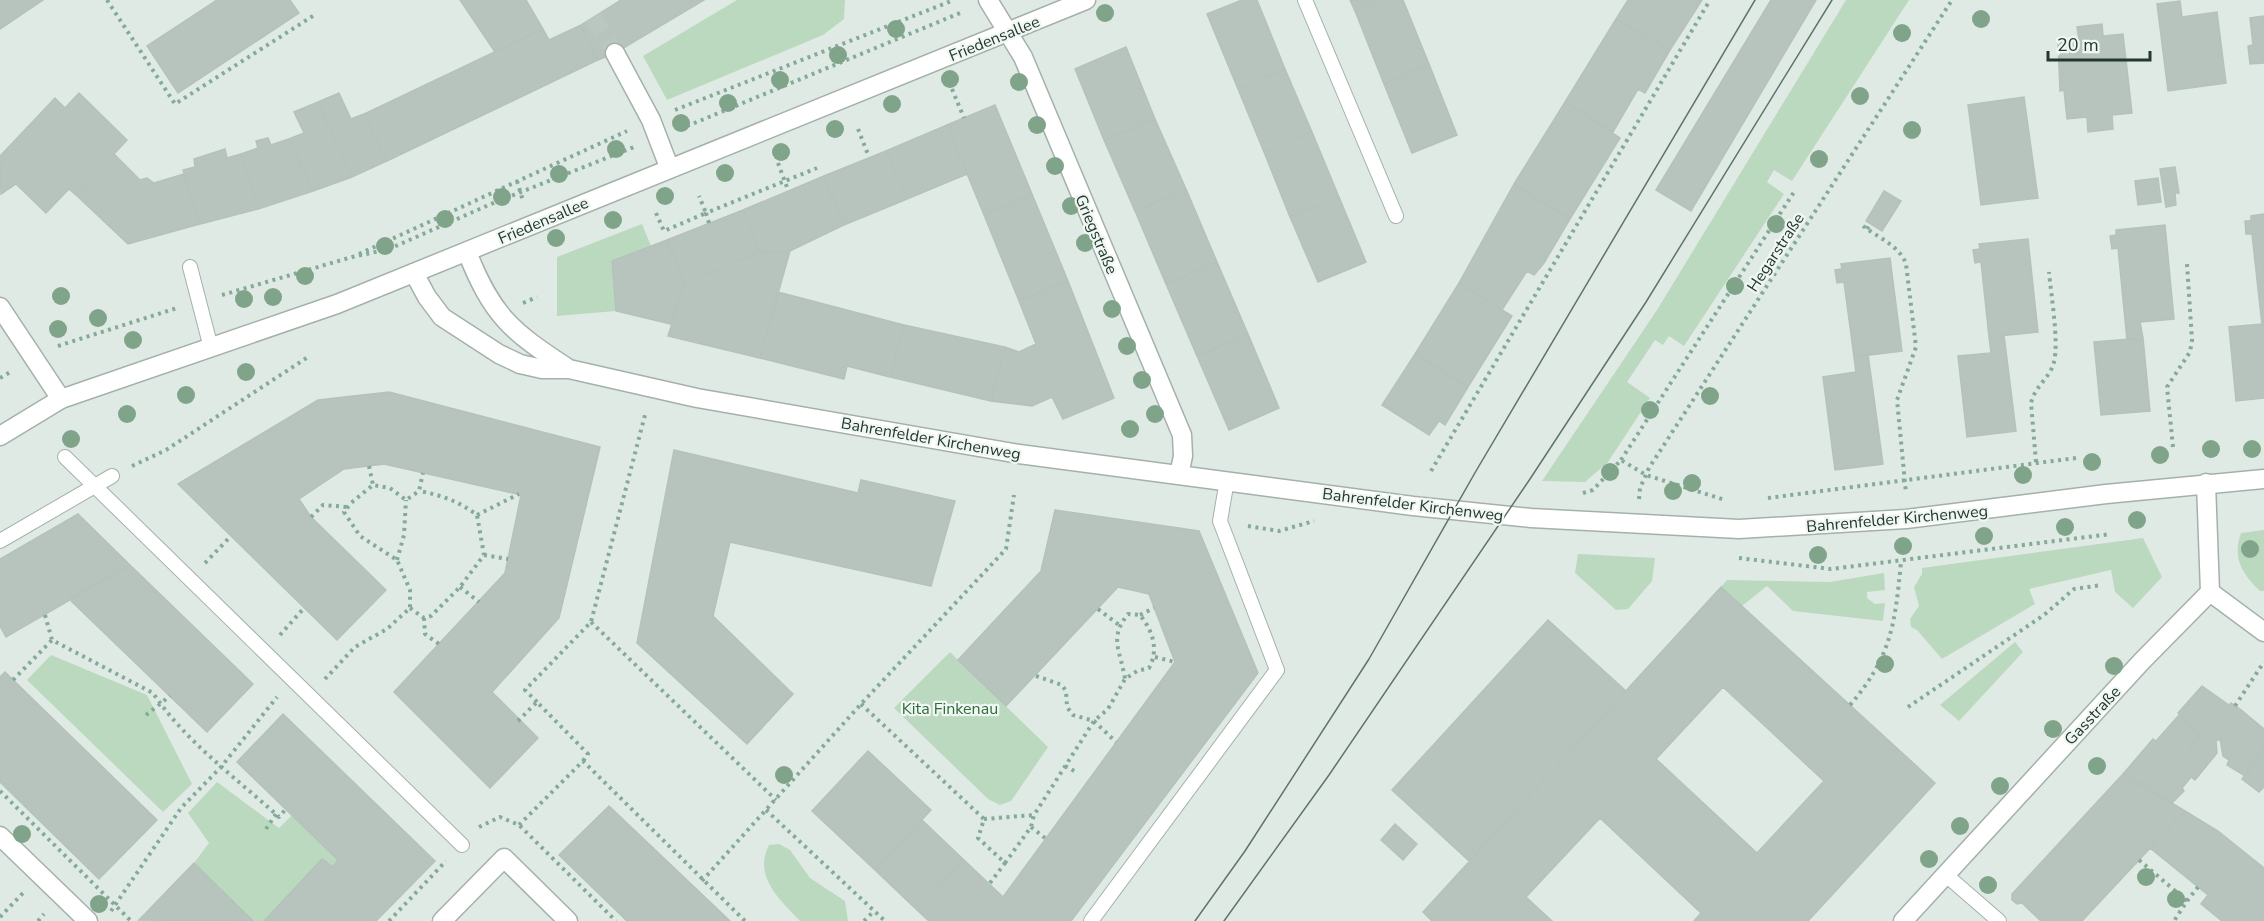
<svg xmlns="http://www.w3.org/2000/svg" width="2264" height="921" font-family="'Nunito Sans',sans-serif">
<rect width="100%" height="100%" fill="#e0eae4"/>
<path fill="#bbd9bf" d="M737,0H845L844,19L823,35L667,100L643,56Z
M1846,0H1909L1792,181L1774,170L1767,182L1784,194L1684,346L1669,336L1663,345L1655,340L1627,382L1650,398L1608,462L1585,482L1542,481L1657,310Z
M642,224L651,246L612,261L616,311L557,316V257Z
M2264,530V591H2260C2242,574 2232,558 2241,533Z
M2143,538L2162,577L2133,608L2115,592L2111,570L2029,589L2035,604L1942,659L1917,630L1911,627L1910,619L1919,606L1914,587L1922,574V568Z
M1578,554L1655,558L1652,581L1628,609L1616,610L1575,573Z
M1884,573L1885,590L1867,592V598L1875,604L1885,603L1883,621L1793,611L1767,586L1742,606L1721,587L1727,580L1830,582Z
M2015,642L2023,652L1959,721L1940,705Z
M950,652L1048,747L1011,801L1000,805L988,799L894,708Z
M51,655L147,695L192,784L163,812L27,680Z
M217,782L279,828L292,815L338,860L333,867L264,921H253L194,863L209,843L188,813Z
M779,844L790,850L810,878L845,901L848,921H800C779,899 753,876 769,845Z"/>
<path fill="#b6c4bd" stroke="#b4c2ba" stroke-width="1.5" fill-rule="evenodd" d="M0,0H43L0,29Z
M217,0H290L299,13L178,93L147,46Z
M460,0H526L543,29L495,52Z
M621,0H704L615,53L598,60L581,25Z
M1242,0H1257L1285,69L1238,89L1207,14Z
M1350,0H1379L1355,11Z
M1379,0H1403L1429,64L1384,84L1355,11Z
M1628,0H1702L1670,50L1616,19Z
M1771,0H1816L1691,211L1656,190Z
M2180,1L2182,17L2217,12L2226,83L2168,91L2157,4Z
M2264,16V63L2250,64L2248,46L2253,45L2250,18Z
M1616,19L1670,50L1645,93L1638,89L1613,132L1565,102Z
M2102,24L2103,36L2123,34L2132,113L2112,115L2113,129L2088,132L2087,117L2067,119L2064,90L2060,91L2058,42L2079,40L2077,27Z
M581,25L598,60L387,161L364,114L543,29L549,40Z
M1126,47L1155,119L1104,140L1075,69Z
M1429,64L1457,135L1412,153L1384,84Z
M1285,69L1312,132L1264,152L1238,89Z
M79,93L127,140L76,195L69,189L46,213L16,184L1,194L0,156L55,98L65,108Z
M339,93L351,119L364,114L387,161L352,177L318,102Z
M2024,97L2038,198L1981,205L1968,105Z
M318,102L352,177L313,191L289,139L304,133L294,112Z
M1565,102L1620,138L1570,219L1514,184Z
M995,105L1032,194L984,215L947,125Z
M1155,119L1186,189L1135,211L1104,140Z
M947,125L967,174L907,199L886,151Z
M1312,132L1339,197L1290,217L1264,152Z
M268,138L271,145L289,139L313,191L258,209L241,154L258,148L256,141Z
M225,149L227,158L241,154L258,209L200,224L183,170L195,167L194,159Z
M886,151L907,199L844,225L824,176Z
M114,154L140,180L147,178L154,183L184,174L200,224L128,244L76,195Z
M2175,167L2179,193H2175L2176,205L2166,207L2160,169Z
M824,176L844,225L790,251L760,252L743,210Z
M2158,178L2161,202L2138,205L2135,181Z
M1514,184L1570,219L1544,263L1534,275L1527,271L1502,310L1459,283Z
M1186,189L1217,262L1166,284L1135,211Z
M1884,191L1901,201L1882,231L1866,221Z
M1032,194L1068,281L1019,301L984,215Z
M1339,197L1366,262L1318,282L1290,217Z
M743,210L760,252L685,283L667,240Z
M2264,214V325H2262L2252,234H2246L2245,221H2251V216Z
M2165,225L2174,319L2140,322L2143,338L2127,340L2118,248L2112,249L2110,236L2116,235V230Z
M2028,239L2038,332L1989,337L1981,262L1975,263L1973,250L1980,249L1979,244Z
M667,240L685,283L671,324L616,311L612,261Z
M790,251L760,358L668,336L685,283L760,252Z
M1890,258L1902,351L1854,357L1844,282L1837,283L1835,270L1842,269L1841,264Z
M1217,262L1248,334L1197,356L1166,284Z
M1068,281L1114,398L1063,419L1052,397L1032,406L991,401L1005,347L1019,352L1036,344L1019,301Z
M1459,283L1512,316L1468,387L1415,354Z
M778,292L904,325L890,377L847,366L844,379L760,358Z
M2262,324L2264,325V398L2236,401L2229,327Z
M904,325L1005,347L991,401L890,377Z
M1248,334L1279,408L1229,430L1197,356Z
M2004,335L2016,431L1967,437L1958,356L1991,353L1989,337Z
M2143,338L2150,411L2101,415L2094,342Z
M1415,354L1468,387L1445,425L1439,421L1429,435L1382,405Z
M1868,354L1883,464L1835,470L1823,377L1856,372L1854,357Z
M389,392L600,447L559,618L492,692L538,738L490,788L394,692L505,573L521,495L384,464L344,469L299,499L311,517L386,590L337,640L178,484L318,400Z
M674,450L858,493L861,480L955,501L931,586L730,542L713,616L793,694L747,744L637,643Z
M1055,510L1199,531L1258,673L1071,921H929L917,910L964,860L1003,897L1175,662L1149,594L1118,587L1006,706L958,660L1041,571Z
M78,514L130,565L6,637L0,626V559Z
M130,565L253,684L207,732L69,599Z
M1721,587L1935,783L1808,921H1694L1701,913L1600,818L1526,897L1552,921H1432L1423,912ZM1723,687L1824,781L1757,853L1656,759Z
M1548,620L1626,691L1469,861L1392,790Z
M5,672L157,820L99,879L0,782V677Z
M2202,686L2229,705L2231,703L2240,709L2264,729V749L2245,776L2227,765L2229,760L2223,756L2220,739L2216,741L2217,753L2208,764L2190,746L2199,735L2178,713Z
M283,714L435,861L376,921H264L322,859L333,867L338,860L237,762Z
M2179,715L2199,735L2190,746L2208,764L2195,780L2191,777L2182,788L2184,791L2172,803L2123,774L2153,739L2156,741Z
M2264,749V787L2259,792L2242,779Z
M868,751L931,810L875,870L812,811Z
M2123,774L2185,811L2082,921H2041L2022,903L2017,904L2012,900V894Z
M609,806L730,921H627L559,855Z
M2185,811L2218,831L2264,868V921H2222L2201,904L2208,895L2150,848Z
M922,820L964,860L917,910L875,870Z
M1395,824L1417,844L1403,860L1381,840Z
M194,863L253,921L139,920Z"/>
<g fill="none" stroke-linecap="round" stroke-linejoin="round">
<path stroke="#bac6c0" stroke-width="18" stroke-dasharray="18 9" stroke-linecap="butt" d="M593,17L615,53"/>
<defs>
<path id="service" d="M1305,0L1396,216
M190,267L211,348
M65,457L462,845
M0,541L112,476
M1946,875L1999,921
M1091,921L1277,670L1220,521L1227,480"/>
<path id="minor" d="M988,0L1023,57L1182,435L1183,456L1179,475
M615,53L651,120L669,167
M467,252C493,317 511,331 569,369
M414,273L427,297L442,317L499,354L520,364L542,369H569L697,398L1019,454L1413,506L1531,518L1739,529L1906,519L2106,494L2264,479
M0,307L61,399
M2210,592L2264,632
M0,836L88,921
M442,921L504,858L568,921
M1903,921L2142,661L2210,592L2206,483"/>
<path id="tertiary" d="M0,436L61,399L337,304L1086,0"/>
</defs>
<use href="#service" stroke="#a4b1aa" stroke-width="16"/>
<use href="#minor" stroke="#a4b1aa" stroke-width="21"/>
<use href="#tertiary" stroke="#a4b1aa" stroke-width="21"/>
<path stroke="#84aa99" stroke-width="4" stroke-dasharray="3 4.5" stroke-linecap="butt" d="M107,0L175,104L316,14
M952,89L964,118
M675,110L954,0
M680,129L960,13L964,14
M858,129L869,157
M778,163L788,190
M517,181L523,201
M656,213L664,231L706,213L699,196
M709,223L706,213L817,168
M1863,226C1877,237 1900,246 1906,264L1916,347L1897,400L1906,493
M1867,229L1870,224
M359,254L627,131
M222,295L352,257L389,249L491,204L634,147
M523,303L537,297
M58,346L177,308
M0,378L12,371
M2173,447L2167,387L2190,352L2192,340L2187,264
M1621,460L1794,192
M2036,462L2031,403C2035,386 2050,378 2054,362C2059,341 2051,295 2049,272
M132,466L166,450L308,357
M369,466L373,485
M1431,471L1710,0
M1583,493L1593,490L1621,460L1646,475L1725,500
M1768,498L2076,458
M1639,499L1640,488L1649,468L1952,0
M477,515L519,494
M311,517L323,505L347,507
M1248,526L1279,531L1314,521
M484,555L508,559
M1739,558L1831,569L2111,534
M397,560L404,535L406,500
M205,563L231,536
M460,587L479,602
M410,608L424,618L431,616L460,587L484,555L477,515C458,501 441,495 419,491
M1098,609L1119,625
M45,615L52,640
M1140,615L1154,608
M424,618L425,634L439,644
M591,622L776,800
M280,635L304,608
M1155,657L1175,662
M1036,676L1062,685L1066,691L1067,707L1073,715L1094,721L1116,742
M325,679L355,647L387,629L410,608V590L397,560L360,536L344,512L351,503L373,485L390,488L406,500L419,491L423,473
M13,680L52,640L153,693C185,741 236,778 279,817L286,809
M537,702L525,690L591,622L645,415
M861,704L984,819L978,838L1005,863L1031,827L1034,815L1094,721L1108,709L1125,679L1137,671L1149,668C1159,650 1153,631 1140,615L1128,614C1108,639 1121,651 1125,679
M1850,705C1892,656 1895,623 1901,562
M2235,706L2264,662
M1908,707L2044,615L2074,589L2102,585
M146,715L170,696
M518,721L537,702L588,754L583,761
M1065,766L1076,772
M0,791L131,921
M766,810L885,921
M984,819L1034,815
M519,825L583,761L745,921
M479,827L500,817L519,825L616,921
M1031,827L1045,838
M266,829L276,814
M2139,860L2187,901L2174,921
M702,881L861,704L1006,549L1014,495
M990,883L1005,863
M2187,901L2198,887
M111,911L181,808L221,767L277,697
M0,917L23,893
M38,921L44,914
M389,921L446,861
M864,921L874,911"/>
<use href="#service" stroke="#fff" stroke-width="14"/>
<use href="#minor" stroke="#fff" stroke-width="18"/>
<use href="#tertiary" stroke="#fff" stroke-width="18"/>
<path stroke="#5d746b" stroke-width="1.5" d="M1195,921L1245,851L1369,659L1476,471L1755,0
M1224,921L1329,775L1530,479L1646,302L1832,0"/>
</g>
<g fill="#80a489">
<circle cx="1105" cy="13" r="9"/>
<circle cx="1981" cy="19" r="9"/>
<circle cx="896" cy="29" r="9"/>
<circle cx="1902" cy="33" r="9"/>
<circle cx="838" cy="55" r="9"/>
<circle cx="950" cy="79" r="9"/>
<circle cx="780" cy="80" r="9"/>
<circle cx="1019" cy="82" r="9"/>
<circle cx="1860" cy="96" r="9"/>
<circle cx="728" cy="103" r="9"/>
<circle cx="892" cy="104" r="9"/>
<circle cx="681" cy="123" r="9"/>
<circle cx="1037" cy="125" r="9"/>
<circle cx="835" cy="129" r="9"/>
<circle cx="1912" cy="130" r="9"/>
<circle cx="616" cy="149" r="9"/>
<circle cx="781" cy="152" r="9"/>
<circle cx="1819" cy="159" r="9"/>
<circle cx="1055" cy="166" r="9"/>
<circle cx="725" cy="173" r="9"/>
<circle cx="559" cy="174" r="9"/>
<circle cx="665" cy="196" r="9"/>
<circle cx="502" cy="197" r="9"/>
<circle cx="1071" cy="206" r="9"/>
<circle cx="445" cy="219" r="9"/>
<circle cx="613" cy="220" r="9"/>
<circle cx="1776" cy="224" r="9"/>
<circle cx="556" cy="238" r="9"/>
<circle cx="1085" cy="243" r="9"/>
<circle cx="385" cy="246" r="9"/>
<circle cx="305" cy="276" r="9"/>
<circle cx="1735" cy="286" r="9"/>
<circle cx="61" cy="296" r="9"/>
<circle cx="273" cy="297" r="9"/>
<circle cx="244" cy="299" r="9"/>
<circle cx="1112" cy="309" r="9"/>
<circle cx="98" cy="318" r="9"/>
<circle cx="58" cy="329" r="9"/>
<circle cx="133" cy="340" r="9"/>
<circle cx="1127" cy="346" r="9"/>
<circle cx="246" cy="372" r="9"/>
<circle cx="1142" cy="380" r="9"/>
<circle cx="186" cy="395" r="9"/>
<circle cx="1710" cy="396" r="9"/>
<circle cx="1650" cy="410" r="9"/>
<circle cx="127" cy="414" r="9"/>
<circle cx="1155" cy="414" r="9"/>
<circle cx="1130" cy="429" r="9"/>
<circle cx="71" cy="439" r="9"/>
<circle cx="2211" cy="449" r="9"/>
<circle cx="2252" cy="449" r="9"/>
<circle cx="2160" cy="455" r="9"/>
<circle cx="2092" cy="462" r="9"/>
<circle cx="1610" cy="472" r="9"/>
<circle cx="2023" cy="475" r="9"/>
<circle cx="1692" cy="483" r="9"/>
<circle cx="1673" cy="491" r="9"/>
<circle cx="2137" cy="520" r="9"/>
<circle cx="2065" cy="527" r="9"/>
<circle cx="1984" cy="536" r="9"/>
<circle cx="1903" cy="546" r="9"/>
<circle cx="2250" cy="549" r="9"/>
<circle cx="1818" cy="555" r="9"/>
<circle cx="1885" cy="664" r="9"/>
<circle cx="2114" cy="666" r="9"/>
<circle cx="2053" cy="729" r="9"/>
<circle cx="2097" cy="766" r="9"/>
<circle cx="784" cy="775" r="9"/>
<circle cx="2000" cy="786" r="9"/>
<circle cx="1960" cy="826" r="9"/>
<circle cx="22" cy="834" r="9"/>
<circle cx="1929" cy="859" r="9"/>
<circle cx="2146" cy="877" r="9"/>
<circle cx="1988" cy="885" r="9"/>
<circle cx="2176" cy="899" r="9"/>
<circle cx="99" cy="904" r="9"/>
</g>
<g text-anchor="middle" stroke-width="4.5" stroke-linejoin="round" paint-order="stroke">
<g font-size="16" fill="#23382f" stroke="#f0f7f3">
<text transform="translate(994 38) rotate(-22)" y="6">Friedensallee</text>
<text transform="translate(543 220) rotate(-23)" y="6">Friedensallee</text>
<text transform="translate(1097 234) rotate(67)" y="6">Griegstraße</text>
<text transform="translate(1775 252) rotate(-57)" y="6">Hegarstraße</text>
<text transform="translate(931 438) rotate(10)" y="6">Bahrenfelder Kirchenweg</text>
<text transform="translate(1413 504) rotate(7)" y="6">Bahrenfelder Kirchenweg</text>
<text transform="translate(1897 518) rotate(-5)" y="6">Bahrenfelder Kirchenweg</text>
<text transform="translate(2092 715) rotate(-47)" y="6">Gasstraße</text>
</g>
<g font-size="16" fill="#316b3f" stroke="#f0f7f3">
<text x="950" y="714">Kita Finkenau</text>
</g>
</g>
<path d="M2048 51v9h102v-9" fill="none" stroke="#23382f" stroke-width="3"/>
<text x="2057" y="51" font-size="18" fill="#23382f" stroke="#f0f7f3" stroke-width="4.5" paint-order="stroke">20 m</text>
</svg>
